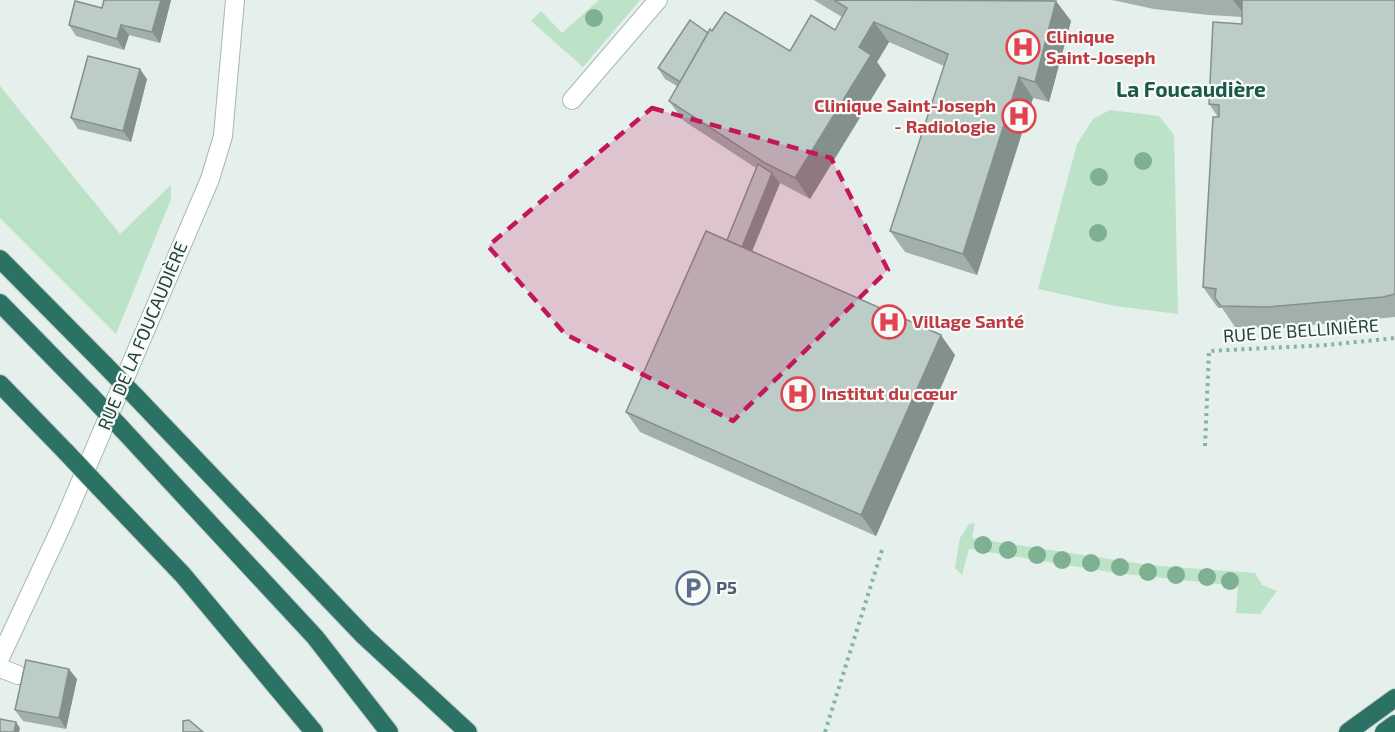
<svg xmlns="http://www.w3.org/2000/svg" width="1395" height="732" font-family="'Exo 2',sans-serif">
<rect width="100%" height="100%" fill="#e5efeb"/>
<path fill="#bce2c7" d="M599,0H640L583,67L531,21L541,11L562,33Z
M0,86L120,234L171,185V199L116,334L0,218Z
M1110,110L1159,116L1174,135L1178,314L1115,306L1038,289L1077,144L1093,119Z
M975,523L972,538L1149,565L1255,573L1262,585L1277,591L1260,614L1236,613L1238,586L1116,573L969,549L962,575L955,568L960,538L969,524Z"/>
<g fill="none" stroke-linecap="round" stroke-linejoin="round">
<defs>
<path id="lane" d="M0,668L18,675"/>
<path id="street" d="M572,100L658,0
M0,658L63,523L210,179L223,136L235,0"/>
<path id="highway" d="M0,259L104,364
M0,303L90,395
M0,384L66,452
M137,398L364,636L468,732
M123,430L315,637L389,732
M99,487L183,575L314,732
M1348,732L1395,698
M1384,732L1395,724"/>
</defs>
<use href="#lane" stroke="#a7b8b3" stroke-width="20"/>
<use href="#street" stroke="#a7b8b3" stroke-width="20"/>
<use href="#highway" stroke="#c1cac8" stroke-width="20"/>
<path stroke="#82b5a6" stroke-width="4" stroke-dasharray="3 4.5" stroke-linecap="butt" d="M1205,446L1209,351L1327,345L1395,338
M825,732L882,550"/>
<use href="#lane" stroke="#fff" stroke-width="18"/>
<use href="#street" stroke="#fff" stroke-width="18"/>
<use href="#highway" stroke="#2b7264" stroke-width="18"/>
<defs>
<path id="highway-bridge" d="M104,364L137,398
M90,395L123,430
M66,452L99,487"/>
</defs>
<use href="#highway-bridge" stroke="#c1cac8" stroke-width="20" stroke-linecap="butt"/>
<use href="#highway-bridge" stroke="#2b7264" stroke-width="18"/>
</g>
<g fill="#7db192">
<circle cx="594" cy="18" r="9"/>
<circle cx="1143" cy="161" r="9"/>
<circle cx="1099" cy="177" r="9"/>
<circle cx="1098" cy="233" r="9"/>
<circle cx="983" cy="545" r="9"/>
<circle cx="1008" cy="550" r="9"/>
<circle cx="1037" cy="555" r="9"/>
<circle cx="1062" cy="560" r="9"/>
<circle cx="1091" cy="563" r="9"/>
<circle cx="1120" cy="567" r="9"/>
<circle cx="1148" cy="572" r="9"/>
<circle cx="1176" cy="575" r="9"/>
<circle cx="1207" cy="577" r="9"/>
<circle cx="1230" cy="581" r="9"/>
</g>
<path fill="#a2b0ab" d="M171,0L160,43L129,35L124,50L76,36L69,25L102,8Z
M814,0H1054L1071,21L1049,102L1033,98L977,275L905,252L890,231L944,66L889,42L877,62L886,75L810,199L780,183L752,252L955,355L876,536L640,432L626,412L727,240L756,168L684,121L669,101L677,86L665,79L658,68L708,33L712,31L790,51L835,30L842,17Z
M1112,0H1395V317L1282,328L1235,327L1222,308H1218L1203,287L1218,117L1209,104L1242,24V17L1209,15L1154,9Z
M147,79L131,142L78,129L71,118Z
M77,679L66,729L23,721L15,710Z"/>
<path fill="#84908b" d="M161,0H171L160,43L152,32Z
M1233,0H1245L1246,17Z
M1056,1L1071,21L1049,102L1035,82Z
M874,22L889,42L877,62L886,75L810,199L795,178L859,47Z
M121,25L129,35L124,50L117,39Z
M140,69L147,79L131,142L123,131Z
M1019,77L1033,98L977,275L963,254Z
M772,173L780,183L747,263L740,253Z
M941,335L955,355L876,536L861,515Z
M69,669L77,679L66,729L59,718Z
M16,722L20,728L19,732H14Z"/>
<path fill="#bccdc7" stroke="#84908b" stroke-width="1.5" d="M104,0H161L152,32L121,25L117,39L69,25L75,1L102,8Z
M834,0L1056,1L1035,82L1019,77L963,254L890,231L948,54L874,22L859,47L871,55L795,178L765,163L669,101L710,29L712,31L725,12L790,51L811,15L835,30L847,8Z
M1242,0H1395V294L1383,297L1267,307L1221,306L1215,298L1216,289L1203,287L1213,117H1219V105L1209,104L1213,22L1242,24Z
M690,20L708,33L680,82L658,68Z
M88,56L140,69L123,131L71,118Z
M758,164L772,173L742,247L727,240Z
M706,231L941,335L861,515L626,412Z
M26,660L69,669L59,718L15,710Z
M0,719L16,722L14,732H0Z
M189,720L203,732H183V721Z"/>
<path fill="#c2185b" fill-opacity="0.2" stroke="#c2185b" stroke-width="4.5" stroke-dasharray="12 8" stroke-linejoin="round" d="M652,108L831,158L888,270L733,421L565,334L488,246Z"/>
<defs>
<symbol id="hospital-ring" viewBox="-11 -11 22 22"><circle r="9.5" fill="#f6fbf8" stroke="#e0444e" stroke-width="1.5"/><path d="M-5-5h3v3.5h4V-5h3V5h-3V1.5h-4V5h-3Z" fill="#e0444e"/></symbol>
<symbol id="parking-ring" viewBox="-11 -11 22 22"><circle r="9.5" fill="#f6fbf8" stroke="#5c6f8a" stroke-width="1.5"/><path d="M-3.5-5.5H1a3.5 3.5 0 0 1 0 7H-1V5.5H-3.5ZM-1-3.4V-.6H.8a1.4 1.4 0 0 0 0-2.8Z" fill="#5c6f8a"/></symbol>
</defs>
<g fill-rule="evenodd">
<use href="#hospital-ring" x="1004" y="28" width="38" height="38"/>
<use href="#hospital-ring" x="1000" y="97" width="38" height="38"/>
<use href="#hospital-ring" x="870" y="303" width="38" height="38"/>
<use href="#hospital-ring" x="779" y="375" width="38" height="38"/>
<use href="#parking-ring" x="674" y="569" width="38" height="38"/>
</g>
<g text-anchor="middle" stroke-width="4.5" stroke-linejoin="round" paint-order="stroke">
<g font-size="18" font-weight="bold" fill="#be3a42" stroke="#f6fbf8" text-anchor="start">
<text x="1046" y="43">Clinique<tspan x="1046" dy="21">Saint-Joseph</tspan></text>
<text x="996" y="112" text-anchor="end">Clinique Saint-Joseph<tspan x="996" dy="21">- Radiologie</tspan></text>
<text x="912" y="328">Village Santé</text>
<text x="821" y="400">Institut du cœur</text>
</g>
<g font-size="18" fill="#22433b" stroke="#f6fbf8">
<text transform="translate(1301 331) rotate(-4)" y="6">RUE DE BELLINIÈRE</text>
<text transform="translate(143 336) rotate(-67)" y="6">RUE DE LA FOUCAUDIÈRE</text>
</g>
<g font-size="18" font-weight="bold" fill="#4e5e75" stroke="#f6fbf8" text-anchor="start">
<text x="716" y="594">P5</text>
</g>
<g font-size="21" font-weight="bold" fill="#1b584a" stroke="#f6fbf8">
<text x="1191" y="97">La Foucaudière</text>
</g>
</g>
</svg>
